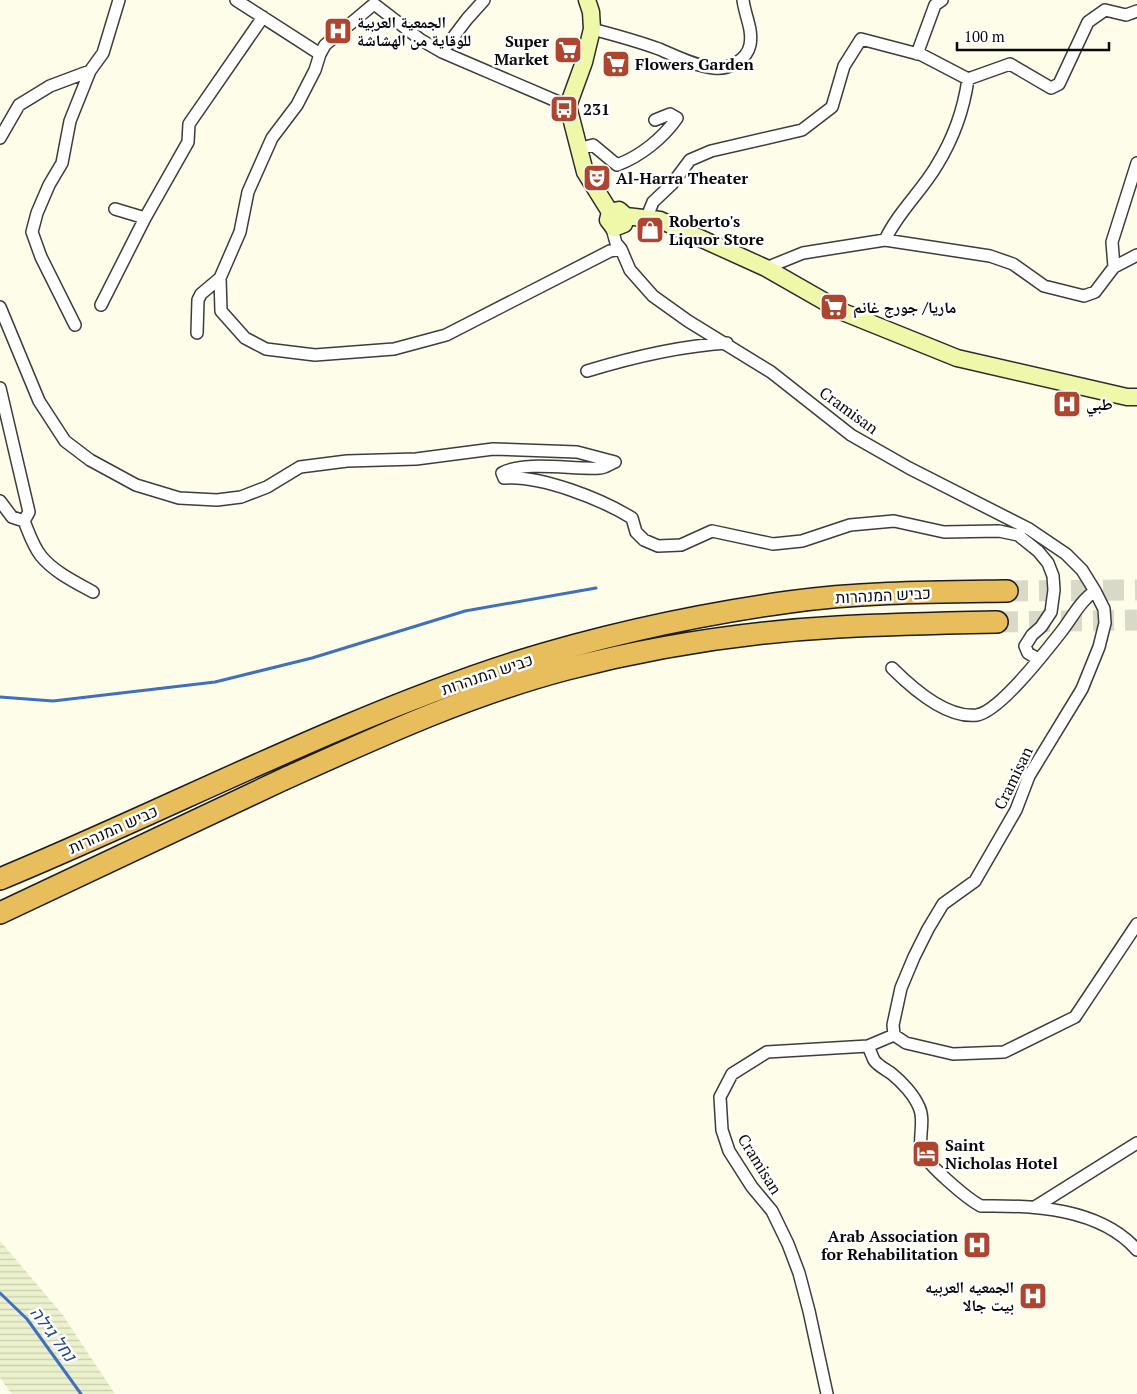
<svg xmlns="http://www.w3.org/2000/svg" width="1137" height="1394" font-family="'PT Serif','Noto Naskh Arabic',Heebo,serif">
<defs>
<pattern id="farmland-rules" width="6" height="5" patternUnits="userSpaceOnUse" patternTransform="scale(1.25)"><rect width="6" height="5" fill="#ebf1cc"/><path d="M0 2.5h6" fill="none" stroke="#c8cdae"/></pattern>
</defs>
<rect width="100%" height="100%" fill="#fdfde9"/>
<path fill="url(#farmland-rules)" d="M0,1241L62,1314L115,1394H12L0,1378Z"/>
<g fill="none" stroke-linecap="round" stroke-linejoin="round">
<path stroke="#3f6fc1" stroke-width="3" d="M0,697L53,701L215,682L312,658L465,611L596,588
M0,1293L27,1319L81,1394"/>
<path stroke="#d9d9c8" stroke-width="21" stroke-dasharray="21 11" stroke-linecap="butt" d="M1007,591L1137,590
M997,622L1137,620"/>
<defs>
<path id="street" d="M236,0L320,54
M484,0L467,19L442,52L568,106
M592,29C615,35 637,41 659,49C676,56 695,66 714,68C728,70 747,60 750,45C753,29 745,16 743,0
M442,52L421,40L374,4L325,45L320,54L315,70L297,105L272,138L248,192L240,232L220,278L221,311L245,338L266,349L315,355L394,349L446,335L610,251L621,249
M917,54L935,5L942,0
M0,138L19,105L50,86L90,71
M579,149L593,145L617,165C641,156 663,138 677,118L670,114L655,120
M115,209L145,218
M646,219L653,202L672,184L690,160L711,151L802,130L832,107L844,66L861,39L922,55L968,79L1010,64L1051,88L1059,84L1088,22L1105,10L1126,15L1137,11
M611,225L616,243L621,249L630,270L653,296L688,321L771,372L851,435L909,468L1029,529L1066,554L1082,570L1095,591L1104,609L1105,623L1099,647L1082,689L1029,776L1016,810L975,881L943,904L928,929L914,957L901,988L893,1025L894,1035L868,1046L767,1052L732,1074L720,1097L722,1130L729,1151L752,1187L772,1211L788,1244L799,1273L809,1311L827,1394
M885,240C898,212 922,191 937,165C953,139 964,108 968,79
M1114,267L1112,242L1137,163
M766,268L803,253L885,240L990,256L1013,264L1044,286L1084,296L1095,292L1114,267L1137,255
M101,305L145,218L188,142L189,124L263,17
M0,307L39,401L65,441L90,460L136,485L179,498L217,500L241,497L267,487L300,467L347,461L416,459L493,449L577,452L615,462C610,464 605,468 600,468C573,470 526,460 502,473L504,478C541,475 601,499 632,518L636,532L644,540L658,546L681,545L712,531L773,544L802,541L850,525L894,521L944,532L999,531L1018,535L1038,551L1048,563L1053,576L1054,590L1051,612L1041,627L1032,635L1025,646L1028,653L1038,659
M75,325L41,257L32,232L37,213L49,185L62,163L70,121L90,71L103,53L119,0
M197,333L198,300L201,294L220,278
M587,371C633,357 679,346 727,343
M0,388L29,512L24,521C29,533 33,546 41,556C54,572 75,582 93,592
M0,501L12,517L24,521
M892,668C912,688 947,719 977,715C1000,711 1046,651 1061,632C1072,618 1080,601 1095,591
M894,1035L906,1043L953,1054L1004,1052L1075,1017L1137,924
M868,1046C870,1050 872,1056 874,1060C878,1066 887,1070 892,1074C902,1082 914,1095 919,1107C925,1119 919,1135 921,1149C923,1162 969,1200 981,1206C1033,1205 1100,1208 1137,1250
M1035,1207L1137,1143"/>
<path id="secondary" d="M587,0L591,12L592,29L584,62L568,106L585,172L610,212
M610,212L619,210L626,216L660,220L766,268L843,312L957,358L1127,397H1137
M610,212L608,220L614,228L624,224L626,216"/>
<path id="highway" d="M0,879C172,808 337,720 514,663C604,635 696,615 789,602C861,592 934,592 1007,591
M0,913C94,868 188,824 282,780C375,738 468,695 567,669C656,646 747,632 838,627C891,624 944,623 997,622"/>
</defs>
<use href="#street" stroke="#3d3d3d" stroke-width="14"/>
<use href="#secondary" stroke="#2c2c2c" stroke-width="19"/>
<use href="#highway" stroke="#1b1b1b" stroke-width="24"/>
<use href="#street" stroke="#fff" stroke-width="11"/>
<use href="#secondary" stroke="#eff8a9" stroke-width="16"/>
<use href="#highway" stroke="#e8bd5c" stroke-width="21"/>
</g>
<defs>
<symbol id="hospital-square" viewBox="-11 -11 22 22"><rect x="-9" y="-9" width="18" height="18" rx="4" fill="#ae462f" stroke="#fff"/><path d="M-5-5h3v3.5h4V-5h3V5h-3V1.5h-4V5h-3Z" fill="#fff"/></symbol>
<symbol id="supermarket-square" viewBox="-11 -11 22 22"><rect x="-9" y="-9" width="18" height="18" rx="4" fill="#ae462f" stroke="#fff"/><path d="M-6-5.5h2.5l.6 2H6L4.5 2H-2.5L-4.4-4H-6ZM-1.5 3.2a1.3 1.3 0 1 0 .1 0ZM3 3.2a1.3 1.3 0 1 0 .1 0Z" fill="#fff"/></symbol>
<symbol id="bus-square" viewBox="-11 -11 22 22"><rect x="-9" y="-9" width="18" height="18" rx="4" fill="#ae462f" stroke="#fff"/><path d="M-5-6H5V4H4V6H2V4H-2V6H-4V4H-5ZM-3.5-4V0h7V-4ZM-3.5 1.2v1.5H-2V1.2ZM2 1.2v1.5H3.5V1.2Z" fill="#fff"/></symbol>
<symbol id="theatre-square" viewBox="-11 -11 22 22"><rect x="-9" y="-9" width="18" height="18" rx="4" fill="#ae462f" stroke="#fff"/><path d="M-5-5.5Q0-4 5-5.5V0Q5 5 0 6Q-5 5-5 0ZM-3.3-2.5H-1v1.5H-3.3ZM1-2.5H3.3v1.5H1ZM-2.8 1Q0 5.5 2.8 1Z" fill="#fff"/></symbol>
<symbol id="shop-square" viewBox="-11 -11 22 22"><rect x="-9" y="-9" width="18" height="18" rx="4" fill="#ae462f" stroke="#fff"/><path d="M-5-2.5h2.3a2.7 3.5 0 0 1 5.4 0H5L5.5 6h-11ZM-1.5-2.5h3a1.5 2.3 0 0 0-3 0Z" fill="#fff"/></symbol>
<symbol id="hotel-square" viewBox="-11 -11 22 22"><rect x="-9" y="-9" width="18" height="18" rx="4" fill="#ae462f" stroke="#fff"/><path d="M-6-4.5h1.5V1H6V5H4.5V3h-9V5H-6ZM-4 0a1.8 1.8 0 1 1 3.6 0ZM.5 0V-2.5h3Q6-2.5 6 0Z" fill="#fff"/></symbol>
</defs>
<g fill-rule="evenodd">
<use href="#hospital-square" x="322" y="15" width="32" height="32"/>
<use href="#supermarket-square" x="552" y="34" width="32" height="32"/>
<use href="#supermarket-square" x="600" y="48" width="32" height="32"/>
<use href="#bus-square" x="548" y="93" width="32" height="32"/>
<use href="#theatre-square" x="581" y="162" width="32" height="32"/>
<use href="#shop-square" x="634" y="214" width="32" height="32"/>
<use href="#supermarket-square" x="818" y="291" width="32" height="32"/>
<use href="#hospital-square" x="1051" y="388" width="32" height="32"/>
<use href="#hotel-square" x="910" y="1138" width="32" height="32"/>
<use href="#hospital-square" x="961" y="1229" width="32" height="32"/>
<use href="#hospital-square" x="1017" y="1280" width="32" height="32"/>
</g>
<g text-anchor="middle" stroke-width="5" stroke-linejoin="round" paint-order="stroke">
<g font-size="16" font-weight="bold" fill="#0a0a0a" stroke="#fff" text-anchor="start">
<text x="357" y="28">الجمعية العربية<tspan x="357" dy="18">للوقاية من الهشاشة</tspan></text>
<text x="549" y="47" text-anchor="end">Super<tspan x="549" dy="18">Market</tspan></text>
<text x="635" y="70">Flowers Garden</text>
<text x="583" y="115">231</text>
<text x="616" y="184">Al-Harra Theater</text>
<text x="669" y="227">Roberto's<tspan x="669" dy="18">Liquor Store</tspan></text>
<text x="853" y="313">ماريا/ جورج غانم</text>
<text x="1086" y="410">طبي</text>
<text x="945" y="1151">Saint<tspan x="945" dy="18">Nicholas Hotel</tspan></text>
<text x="958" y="1242" text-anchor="end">Arab Association<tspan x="958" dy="18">for Rehabilitation</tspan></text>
<text x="1014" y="1293" text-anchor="end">الجمعيه العربيه<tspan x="1014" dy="18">بيت جالا</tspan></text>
</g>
<g font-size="16" fill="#0a0a0a" stroke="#fff">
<text transform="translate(849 410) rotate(36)" y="6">Cramisan</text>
<text transform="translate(883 595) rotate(-3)" y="6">כביש המנהרות</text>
<text transform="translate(487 674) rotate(-19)" y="6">כביש המנהרות</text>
<text transform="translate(1013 778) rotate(-64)" y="6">Cramisan</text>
<text transform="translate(113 829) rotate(-24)" y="6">כביש המנהרות</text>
<text transform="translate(760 1164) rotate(58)" y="6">Cramisan</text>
</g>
<g font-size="18" font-style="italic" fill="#1f4590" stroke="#fff">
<text transform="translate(53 1334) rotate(53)" y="6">נחל גילה</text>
</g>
</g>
<path d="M957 42v8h152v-8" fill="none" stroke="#0a0a0a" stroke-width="2.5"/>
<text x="964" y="42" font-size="15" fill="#0a0a0a" stroke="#ffffff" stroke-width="4" paint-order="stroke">100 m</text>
</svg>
